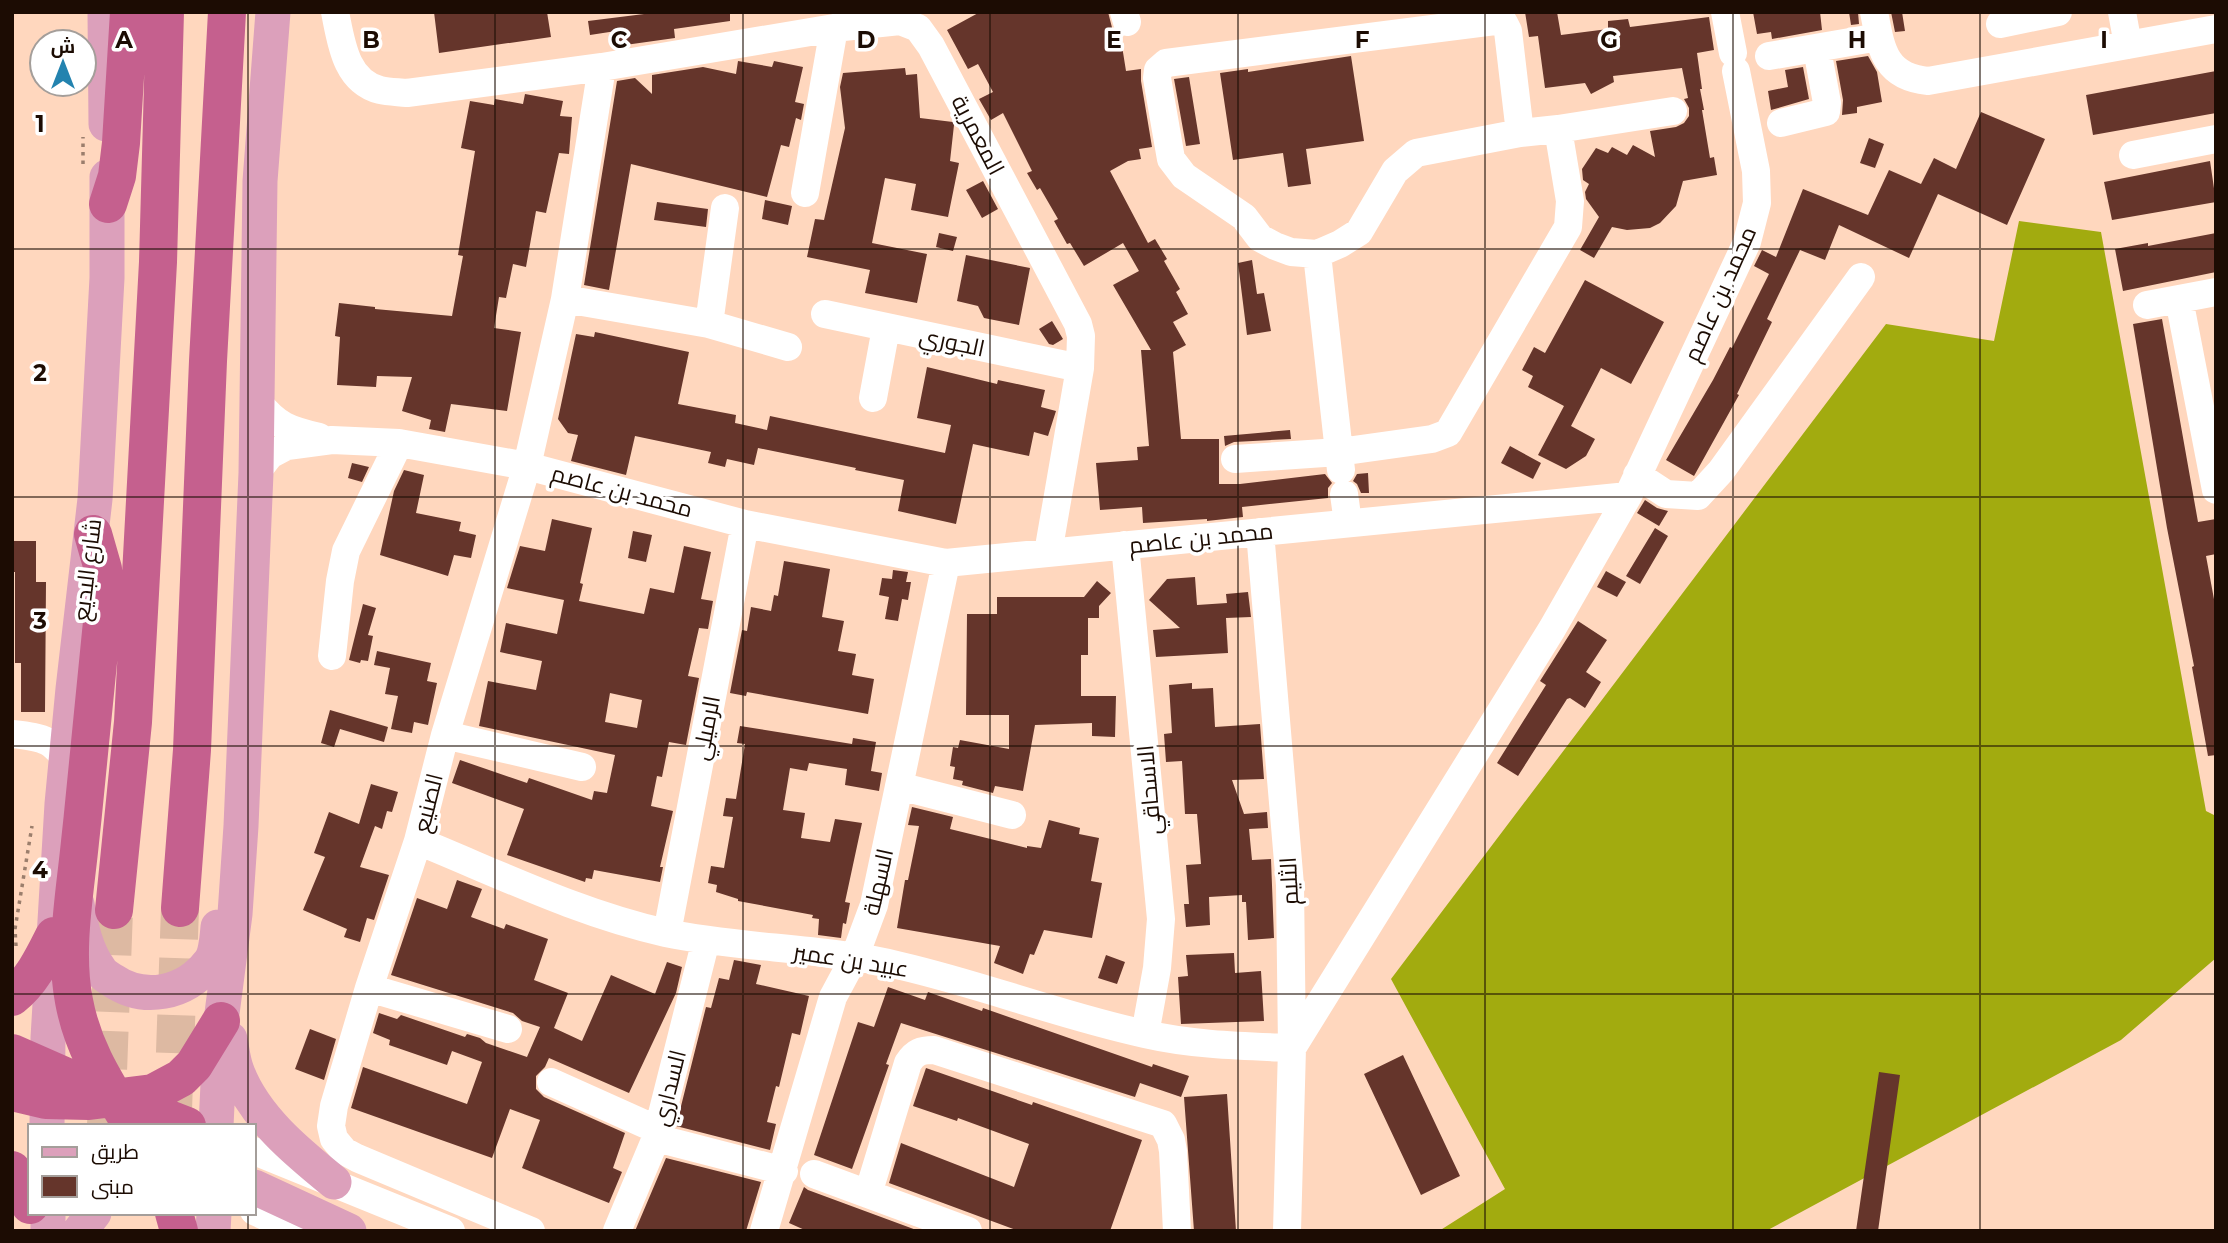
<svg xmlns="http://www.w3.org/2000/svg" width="2228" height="1243" font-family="Montserrat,Cairo,sans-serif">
<rect width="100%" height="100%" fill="#ffd7be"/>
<path fill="#a2ab0f" d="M2019,221L2101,232L2206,811L2216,816V958L2121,1040L1766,1231H1439L1505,1189L1391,979L1886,324L1994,341Z"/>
<path fill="#65352b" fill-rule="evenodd" d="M434,12H547L551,37L439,53Z
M660,12H730V21L674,29L675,38L618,46L616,31L590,35L588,21Z
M980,12H1108L1117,47L1122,46L1126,71L1141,69V81L1152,147L1139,149L1141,159L1128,161L1110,171L1148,243L1155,239L1167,259L1164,261L1180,289L1176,292L1188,314L1173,322L1186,345L1173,352L1181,439H1219V484H1240L1325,474L1332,483L1328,488V498L1242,507L1243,517L1207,521V519L1143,523L1142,507L1100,510L1096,463L1138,460L1137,447L1149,446L1141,350H1151L1113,285L1139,271L1123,243L1084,266L1070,243L1067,244L1054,221L1058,219L1040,188L1037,190L1027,173L1032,171L1003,113L991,120L979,99L993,92L978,64L968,69L947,30Z
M1525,12H1557L1561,35L1608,29V21L1628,19L1630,27L1709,17L1714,50L1697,53L1702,89H1700L1704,110H1702L1710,158L1714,157L1717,175L1683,181L1676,206L1660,223L1650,228L1627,230L1612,227L1594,258L1580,250L1599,217L1586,199L1585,192L1589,184L1583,180L1582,169L1596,148L1608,153L1612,147L1627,155L1633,145L1655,157L1650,131L1676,127L1684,123L1689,116V108L1684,99L1688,98L1682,68L1613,76L1614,82L1591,94L1585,83L1545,88L1538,36L1529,37Z
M1753,12H1820L1822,30L1772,39L1771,32L1757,34Z
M1849,12H1858L1859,24L1851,25Z
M1891,12H1902L1905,31L1895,32Z
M1351,56L1364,141L1306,149L1311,184L1288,187L1283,153L1233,160L1220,73L1248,69V72Z
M1868,56L1877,72L1882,102L1857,107V113L1842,115L1843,100L1836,61Z
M738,61L772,67L774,61L803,67L795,102L804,104L801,120L796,118L789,147L781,145L767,197L631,164L609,290L584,285L617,81L635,78L652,94V75L703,67L736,74Z
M1803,67L1809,99L1771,110L1768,91L1788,87L1785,70Z
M905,68L906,75L917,74L920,118L953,122L954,125L950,161L959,163L948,217L911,210L916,184L885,178L872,243L927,254L917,303L865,293L870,270L807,257L815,219L824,220L845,128L840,87L843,73Z
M2216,71V113L2093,135L2086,95Z
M1189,77L1200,144L1186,146L1174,79Z
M525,94L563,101L560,116L572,117L569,154L559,153L546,213L536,211L526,267L513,264L506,298L499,297L494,328L521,332L507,411L451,404L445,432L429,429L431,420L402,411L412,377L377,376L376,387L337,385L340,337L335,336L339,303L375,307V309L452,316L463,256L458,255L475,151L461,148L470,101L494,105L495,99L523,104Z
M1981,112L2045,139L2007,225L1938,194L1909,258L1839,225L1825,260L1800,250L1767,319L1772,322L1737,394L1739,395L1694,476L1666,460L1713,380L1730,347L1732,348L1769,274L1754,266L1762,250L1776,257L1803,189L1868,215L1889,170L1921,184L1934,158L1956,169Z
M1869,138L1884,144L1875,168L1860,163Z
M2210,161L2216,202L2112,220L2104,182Z
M983,181L998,209L982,218L966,190Z
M765,200L792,206L788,225L762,219Z
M657,202L708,209L706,227L654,220Z
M939,233L957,237L953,251L936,247Z
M2216,233V272L2123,291L2115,249L2148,243V246Z
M966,255L1030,268L1019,325L984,318L978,306L957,301Z
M1252,260L1257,294L1264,293L1271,331L1247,335L1238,263Z
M1585,280L1664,322L1631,384L1601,368L1571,426L1595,439L1586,456L1566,469L1538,455L1564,406L1528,387L1533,376L1522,370L1534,347L1545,353Z
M2162,319L2198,522L2216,519V554L2206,556L2216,610V755L2208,756L2192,667L2194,666L2167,528L2133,324Z
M1052,321L1063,339L1053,345L1049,344L1039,329Z
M595,332L689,352L678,404L736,415L735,423L767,430L770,416L945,453L951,425L917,418L927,367L997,384L998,380L1045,390L1041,407L1056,411L1048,436L1034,432L1029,456L973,444L956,524L898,511L904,480L855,470L856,468L758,448L754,465L727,459L725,467L708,463L711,452L635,436L626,475L571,461L578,435L568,433L558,419L576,334L594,337Z
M1290,430L1291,439L1234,442L1225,446L1224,436Z
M1510,446L1541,463L1533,479L1501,463Z
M352,463L369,467L362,482L348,478Z
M404,470L424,475L416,513L461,522L459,531L476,535L471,558L454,555L448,576L380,555L394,491Z
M1368,473L1369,493H1361L1357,484L1353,481L1357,474Z
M1645,500L1657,508L1668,511L1659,526L1637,513Z
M552,519L592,528L580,583L583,584L579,601L644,614L650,588L674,593L684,546L711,552L701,599L713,601L708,629L699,628L688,676L699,678L686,745L669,742L662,777L657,776L651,806L673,811L660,867H663L660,882L594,870L592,879L586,878L585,882L507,855L524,809L452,783L460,760L527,783L529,778L592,800L594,791L607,793L615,755L479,726L488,681L536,690L542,661L500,652L506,623L557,634L564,600L507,588L520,546L545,551ZM610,693L642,700L637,728L605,722Z
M1655,528L1668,536L1640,584L1626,576Z
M633,531L652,535L646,562L628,558Z
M13,541H36V582H46L45,712H21V663H15V572H13Z
M784,561L830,569L822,617L844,621L838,651L856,654L852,675L874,679L868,714L747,692L746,696L730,693L742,630L747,631L751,607L771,611L774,595L778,596Z
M893,570L908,572L906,582H911L908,600L902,599L898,621L885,619L889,597L879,595L882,578L892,579Z
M1606,571L1626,582L1617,597L1597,587Z
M1195,577L1197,605L1227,603L1226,594L1248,592L1251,617L1226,618L1228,653L1156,657L1153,630L1180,628L1149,600L1167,579Z
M1097,581L1111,593L1099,606V618H1088V655H1081V696H1116L1115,737L1092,736V723L1035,725L1023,791L995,786L993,793L962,785L963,781L953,779L955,767L950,766L953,747L958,748L960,740L1009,749V715H966L967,614H997V597H1084Z
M363,604L376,608L368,635L373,636L368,661L361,660L360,663L349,660Z
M1578,621L1607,640L1586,672L1601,682L1585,708L1570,698L1567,699L1518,776L1497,763L1546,685L1540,681Z
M377,651L431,663L427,681L437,683L428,725L414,722L412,733L391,729L398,696L385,694L390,668L374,665Z
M1192,683V689L1213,688L1215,727L1260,724L1264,779L1232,780L1244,814L1267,812L1268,828L1249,829L1252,860L1271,859L1274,938L1248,940L1246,902H1242V895L1209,897L1210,925L1186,927L1184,904H1189L1186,865L1201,864L1197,814H1185L1182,761L1166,762L1164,734L1172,733L1169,685Z
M330,710L388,727L384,742L340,729L334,747L321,743Z
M740,726L852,744L853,738L876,742L871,771L882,773L879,791L845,785L847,769L809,763L807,771L790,768L783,810L805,813L801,838L830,842L835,819L862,823L845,902L850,903L846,924L843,923L841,938L818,935L819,919L812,918L813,915L738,901V899L716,892L717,885L708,883L711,866L724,868L733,817L723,816L726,798L736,799L745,744L737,743Z
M371,784L398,792L392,812L387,811L382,829L375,826L360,867L389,875L374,920L367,918L360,942L344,937L347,929L303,910L325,857L314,853L329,812L359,824Z
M912,807L953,817L950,829L1027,848V846L1041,848L1049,820L1080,828L1079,834L1099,838L1091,881L1102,883L1092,938L1044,930L1034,955L1030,954L1023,974L994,963L1000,946L897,928L905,880H908L919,826L908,825Z
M457,880L482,889L471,917L504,929L506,924L548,939L534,980L568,993L554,1028L582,1041L611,975L655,994L667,962L682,967L676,993L629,1093L549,1058L545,1067L536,1076V1089L544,1097L625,1133L613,1168L622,1172L609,1203L522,1168L540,1120L510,1109L492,1158L351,1108L363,1067L467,1104L482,1062L452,1051L447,1065L389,1045L390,1040L373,1033L379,1013L397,1019L401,1015L465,1037L467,1034L480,1038L486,1043L527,1057L540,1027L522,1021L513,1013L391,975L417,898L447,909Z
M1234,953L1235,973L1261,971L1264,1021L1181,1024L1178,977L1188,976L1186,955Z
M1106,955L1125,962L1117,984L1098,978Z
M734,960L761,965L756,984L809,996L800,1035L792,1033L779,1087L776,1086L767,1122L776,1124L770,1150L676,1126L706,1007L711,1008L719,978L729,980Z
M888,987L925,1000L928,992L982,1011L983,1008L1152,1067L1153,1064L1189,1076L1181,1097L1140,1083L1135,1097L901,1023L886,1064L889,1065L852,1169L814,1155L858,1022L874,1027Z
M310,1029L336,1039L324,1080L295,1069Z
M1403,1055L1460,1176L1421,1195L1364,1074Z
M926,1068L1032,1105L1033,1102L1142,1140L1110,1231H1019L889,1183L901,1143L1014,1187L1029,1144L958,1118L957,1121L913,1106Z
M1879,1072L1900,1075L1878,1231H1856Z
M1227,1094L1236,1231H1194L1184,1097Z
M666,1158L761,1182L746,1231H635Z
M804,1187L808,1190L919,1231H807L789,1223Z"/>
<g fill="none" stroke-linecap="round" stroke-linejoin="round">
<path stroke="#ddb9a2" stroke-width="38" stroke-dasharray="38 19" stroke-linecap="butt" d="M173,1110L180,908
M106,1126L114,910"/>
<path stroke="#9b7e6c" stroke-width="3.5" stroke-dasharray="3.5 5" stroke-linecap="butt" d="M83,164V137
M16,946L15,929L32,826"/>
<path stroke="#fff" stroke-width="28" d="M335,12C341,41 345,81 380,90C388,92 398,92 407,93L602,67L834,28L900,21L918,28L931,46L1078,324L1081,336L1080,368L1048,553
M1124,12L1127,22
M1725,12L1733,53
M1874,12C1881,48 1884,77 1928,81L2216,29
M2122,12L2128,45
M2000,24L2058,12
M1769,56L1879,37
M1781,123L1826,112L1827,103L1817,49
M1558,129L1673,111
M2133,155L2216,139
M805,193L834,28
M1317,254L1341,470
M565,299L709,324L788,347
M2179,299L2216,490
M2147,305L2216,292
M825,314L1080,368
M709,324L725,208
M873,398L886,328
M258,402C277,426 289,430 319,437
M1235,459L1339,452L1432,439L1448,433L1568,227L1570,201L1558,129L1520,133L1416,153L1395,171L1359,232L1340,244L1317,254L1291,252L1275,246L1260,238L1244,217L1184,176L1171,159L1157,78L1158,70L1166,63L1495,21L1504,23L1508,31L1520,133
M256,473L270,455L287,446L332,440L399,443L527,466L745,524L946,563L1628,496
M1637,475L1666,494L1698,496L1721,471L1861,277
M1344,494L1348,523
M1260,532L1290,885L1292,1048L1287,1231
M1125,545L1161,919L1157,968L1145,1034
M332,656L340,581L346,551L399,443
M12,734C51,738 51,741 76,770
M445,735L582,767
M899,786L1012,815
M418,841C499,874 580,914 666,933C743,949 824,947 901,966C983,985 1062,1016 1145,1034C1193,1045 1242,1046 1292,1048L1552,629L1628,496L1747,242L1757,203L1756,171L1736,71
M667,933L745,524
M369,988L508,1029
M551,1082L658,1130
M656,1138L784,1171
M254,1151L451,1231
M814,1174L968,1231
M868,1194L908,1063C915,1052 921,1050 934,1050L1163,1124L1171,1140L1173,1151L1177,1231
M254,1211L297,1231
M531,1231L357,1158L344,1151L334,1139L331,1126L334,1106L369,988L418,841L445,735L527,466L565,299L602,67
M617,1231L656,1138L706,940
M764,1231L833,997L855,956L874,905L946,563"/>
<path stroke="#dca0bb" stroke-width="35" d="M105,12L106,124
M77,904C81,927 86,951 100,970C103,975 108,977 112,980C144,1002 185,994 209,963C216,955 217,938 218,927
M230,1039C232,1049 233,1061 237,1071C254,1117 297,1152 334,1182
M47,1126L48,1038L62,804L73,689L95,499L107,278V177
M216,1126L221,1021L235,914L241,826L256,473L260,181L273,12
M254,1187L349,1231
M48,1213V1231
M80,1231L94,1213
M213,1231L214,1213"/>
<path stroke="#c5608e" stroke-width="38" d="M108,204L117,176L121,143L129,12
M93,534L103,569L105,592C97,676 89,759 80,842C75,893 64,950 74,1001C83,1050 107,1085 132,1126
M180,908L192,750L208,361L227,12
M114,910L133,722L158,262L165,12
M12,997C32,981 43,958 54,936
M12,1053L112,1097L187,1126
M12,1092L46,1100L89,1101L153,1093L181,1078L194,1065L221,1021
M12,1170L30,1205
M174,1213L179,1231"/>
</g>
<path fill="none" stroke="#1c0c03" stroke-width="2" stroke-opacity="0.55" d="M248,12V1126M495,12V1231M743,12V1231M990,12V1231M1238,12V1231M1485,12V1231M1733,12V1231M1980,12V1231M12,249H2216M12,497H2216M12,746H2216M12,994H2216M248,1213V1231"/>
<g text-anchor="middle" stroke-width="7" stroke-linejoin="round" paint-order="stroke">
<g font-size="23" fill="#1c0c03" stroke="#fff">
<text transform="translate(978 135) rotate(62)" y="8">المعمرية</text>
<text transform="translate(1720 294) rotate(-66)" y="8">محمد بن عاصم</text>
<text transform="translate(952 342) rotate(12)" y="8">الجوري</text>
<text transform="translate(622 491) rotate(15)" y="8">محمد بن عاصم</text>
<text transform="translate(1201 538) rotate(-6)" y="8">محمد بن عاصم</text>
<text transform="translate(87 570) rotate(-83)" y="8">شارع البديع</text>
<text transform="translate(706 728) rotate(-79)" y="8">الرميلي</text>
<text transform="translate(1149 790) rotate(-95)" y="8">الاسحاقي</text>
<text transform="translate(428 803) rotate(-76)" y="8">الصنيع</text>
<text transform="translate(1289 881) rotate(-93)" y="8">الثليم</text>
<text transform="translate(878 882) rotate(-77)" y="8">السهلة</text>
<text transform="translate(851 960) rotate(9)" y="8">عبيد بن عمير</text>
<text transform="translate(669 1088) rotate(-76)" y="8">السداري</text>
</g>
</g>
<g font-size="23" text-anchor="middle" font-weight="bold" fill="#1c0c03" stroke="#fff" stroke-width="7" stroke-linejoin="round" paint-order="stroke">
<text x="124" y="48">A</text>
<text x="371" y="48">B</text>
<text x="619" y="48">C</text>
<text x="866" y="48">D</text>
<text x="1114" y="48">E</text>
<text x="1362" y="48">F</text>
<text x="1609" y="48">G</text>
<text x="1857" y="48">H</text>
<text x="2104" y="48">I</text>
<text x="40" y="132">1</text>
<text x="40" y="381">2</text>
<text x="40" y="629">3</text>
<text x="40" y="878">4</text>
</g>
<rect width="2228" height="1243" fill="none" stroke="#1c0c03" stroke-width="28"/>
<rect x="28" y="1124" width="228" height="91" fill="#ffffff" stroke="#a49e9a" stroke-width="2"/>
<rect x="42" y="1147" width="35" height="10" fill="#dca0bb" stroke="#a49e9a" stroke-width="2"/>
<text x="91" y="1159" font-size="21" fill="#1c0c03">طريق</text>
<rect x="42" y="1176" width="35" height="21" fill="#65352b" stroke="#a49e9a" stroke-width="2"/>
<text x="91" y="1194" font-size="21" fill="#1c0c03">مبنى</text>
<g transform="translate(63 63)"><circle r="33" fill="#ffffff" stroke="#a49e9a" stroke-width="2"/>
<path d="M0-5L12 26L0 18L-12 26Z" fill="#2383af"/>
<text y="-10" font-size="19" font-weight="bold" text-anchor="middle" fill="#1c0c03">ش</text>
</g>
</svg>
